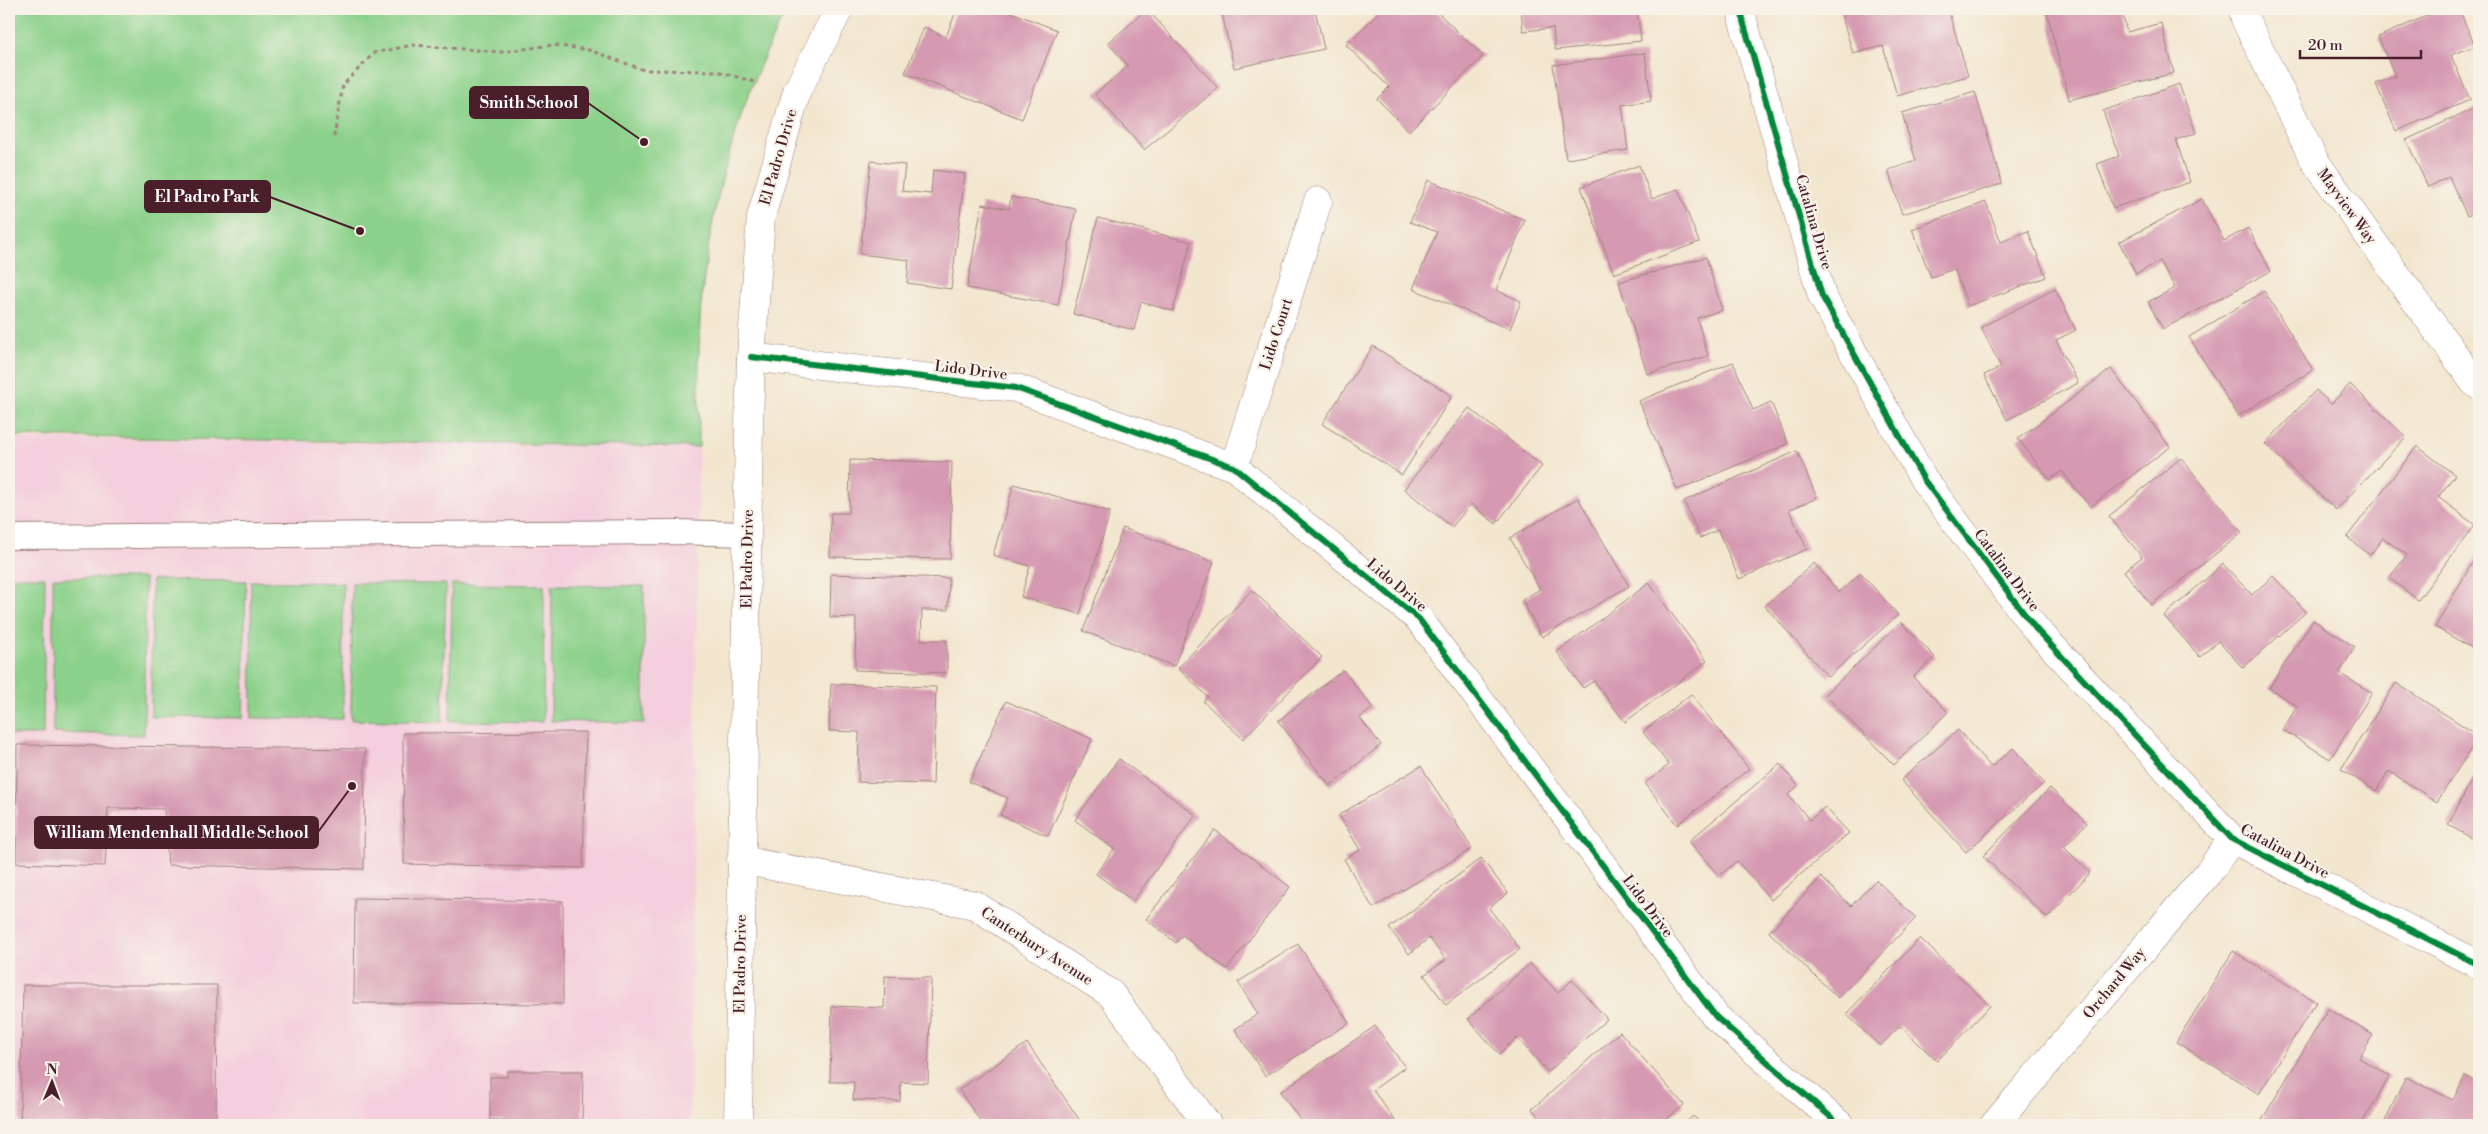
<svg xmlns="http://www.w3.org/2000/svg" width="2488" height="1134" font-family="'Libre Bodoni',serif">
<rect width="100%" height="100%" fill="#f7f3e8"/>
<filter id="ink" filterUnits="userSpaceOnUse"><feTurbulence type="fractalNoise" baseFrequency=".02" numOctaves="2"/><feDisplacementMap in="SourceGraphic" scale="10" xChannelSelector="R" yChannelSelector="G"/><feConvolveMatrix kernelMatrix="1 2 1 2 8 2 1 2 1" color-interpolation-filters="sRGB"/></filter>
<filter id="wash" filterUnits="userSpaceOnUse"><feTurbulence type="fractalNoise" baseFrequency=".0096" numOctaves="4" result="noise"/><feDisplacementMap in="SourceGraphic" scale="20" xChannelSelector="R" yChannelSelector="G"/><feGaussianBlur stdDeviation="1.12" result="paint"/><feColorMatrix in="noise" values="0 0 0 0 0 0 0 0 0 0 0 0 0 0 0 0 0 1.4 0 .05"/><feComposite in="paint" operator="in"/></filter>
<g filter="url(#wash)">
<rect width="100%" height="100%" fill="#f3e6cf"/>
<path fill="#f4cfdd" d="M9,438L699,447L690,1125H9Z"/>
<path fill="#8cd18b" stroke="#6b785b" d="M9,9H787C737,104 708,210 700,318C698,361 699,404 699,447L9,436Z
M9,577H45L43,735H9Z
M53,578H145L144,735L53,733Z
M152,580L246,581L243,718L151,717Z
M251,581L343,583V719L252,718Z
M352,583L446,584L442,722L351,720Z
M452,584L544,585L543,722L450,721Z
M552,585L644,586V723L551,721Z"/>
<g id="blocks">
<path fill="#d599b1" d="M957,9H1003L1057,30L1022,119L905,73L924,27L946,37Z
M1147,9L1218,88L1144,150L1095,94L1128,66L1108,43Z
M1221,9H1315L1324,49L1234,68Z
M1382,9H1434L1483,56L1409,131L1377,99L1389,87L1346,45Z
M1521,9H1637L1641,41L1555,50L1553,28L1523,31Z
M1845,9H1948L1968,76L1897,96L1883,46L1853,54L1840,10Z
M2046,9H2121L2127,32L2161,23L2174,73L2069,100Z
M2443,9H2459L2475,46L2451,55L2470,100L2396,131L2376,84L2395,76L2378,37Z
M1645,53L1651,101L1622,105L1628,150L1566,159L1553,65Z
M2179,84L2196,133L2176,140L2190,182L2113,208L2097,164L2119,156L2103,111Z
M1975,92L2002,184L1902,214L1888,170L1916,161L1902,113Z
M2479,106V211L2467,216L2449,177L2428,187L2406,140Z
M871,161L905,165L902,191L931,194L933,170L965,174L951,289L907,283L909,260L860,254Z
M1639,165L1652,199L1678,189L1699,242L1614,274L1581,187Z
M1428,180L1525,220L1496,290L1521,301L1510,329L1413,289L1437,232L1410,222Z
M1011,197L1076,209L1058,305L967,288L982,204L1009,209Z
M2202,199L2224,241L2248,228L2271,271L2163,329L2148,302L2175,288L2160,261L2136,274L2119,242Z
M1986,202L2001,242L2028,231L2046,277L1968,306L1954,269L1931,277L1912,229Z
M1098,218L1191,242L1173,311L1141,302L1134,330L1073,314Z
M1706,257L1722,310L1697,318L1708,356L1647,374L1619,282Z
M2055,289L2076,330L2056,340L2078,383L2007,420L1984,375L2001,367L1981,327Z
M2264,291L2313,370L2238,416L2189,337Z
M1373,346L1452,396L1402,475L1322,424Z
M1733,362L1753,410L1771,402L1788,444L1677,490L1639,401Z
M2111,369L2170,447L2090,507L2062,471L2050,480L2018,439Z
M2350,384L2406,437L2336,510L2265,444L2316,390L2331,404Z
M1469,408L1542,466L1496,524L1471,504L1452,527L1404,489Z
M2417,446L2455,475L2438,497L2475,525L2418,600L2389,578L2407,555L2383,538L2370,555L2347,537Z
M1797,451L1817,498L1789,510L1807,549L1739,579L1718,530L1700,538L1684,501Z
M2181,458L2242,533L2151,605L2124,571L2142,557L2109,516Z
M850,460L952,462L950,559L830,557L831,513H849Z
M1014,484L1110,512L1080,614L1021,597L1030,566L993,555Z
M1578,498L1629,586L1542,637L1522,600L1540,589L1510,538Z
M1123,528L1214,562L1174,666L1083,631Z
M2479,551V652L2435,627Z
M1814,563L1839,592L1861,573L1898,615L1828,677L1765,606Z
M2223,564L2252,595L2273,576L2306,612L2243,668L2218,641L2200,657L2164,616Z
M831,574L949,578L948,610H922L921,640H947V673L855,670L856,618L830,617Z
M1649,583L1707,661L1625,722L1594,681L1583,688L1557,652Z
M1252,590L1322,657L1243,739L1203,701L1208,697L1178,668Z
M2313,620L2355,647L2339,673L2372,693L2330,759L2283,730L2297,706L2269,688Z
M1901,622L1935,657L1913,677L1948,712L1894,765L1825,695Z
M1343,670L1373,708L1360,718L1381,745L1330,786L1278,721Z
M2396,683L2479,736L2437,802L2389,771L2376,791L2341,769Z
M831,684L936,687L933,784L858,782L859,732L829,731Z
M1691,694L1749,769L1677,825L1645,783L1669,765L1643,732Z
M1006,701L1092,739L1048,836L1000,815L1008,798L969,782Z
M1958,730L1991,767L2013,748L2044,783L1966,852L1901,780Z
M586,732L583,868L404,864L403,733Z
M17,745L365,749L364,869L168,865L164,809L108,808L105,866L16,863Z
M1119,759L1196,815L1133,901L1096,874L1114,849L1075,820Z
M1780,764L1798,786L1788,795L1810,820L1825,807L1849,833L1771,900L1737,861L1719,876L1689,841Z
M1421,766L1472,849L1373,908L1344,859L1360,850L1339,815Z
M2479,766V842L2448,825Z
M2050,788L2087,823L2064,847L2090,873L2047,918L1983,856Z
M1215,830L1290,887L1227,969L1182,935L1176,943L1146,919Z
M1481,858L1508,893L1489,908L1520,949L1446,1005L1424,975L1446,960L1429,938L1409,954L1389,928Z
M1821,877L1851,906L1876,880L1916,918L1838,998L1769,932Z
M355,898L563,901V1004L354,1003Z
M1920,938L1990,1006L1937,1061L1900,1026L1880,1046L1846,1014Z
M1298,944L1349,1023L1265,1076L1235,1029L1258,1014L1238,982Z
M2233,951L2316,1002L2259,1094L2176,1042Z
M1530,963L1558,993L1572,980L1607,1019L1548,1072L1517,1038L1499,1054L1468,1019Z
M885,976L931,978L928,1083L901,1082L900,1101L853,1100L854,1082H830L832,1006L884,1008Z
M23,985H217L216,1125H20Z
M2328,1009L2373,1035L2359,1058L2390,1076L2361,1125H2271L2262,1120Z
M1375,1026L1405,1067L1373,1090L1398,1125H1304L1280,1092Z
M1620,1032L1684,1105L1660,1125H1605L1601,1121L1597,1125H1546L1532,1109Z
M1027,1043L1083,1125H983L959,1090Z
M507,1071H583L582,1125H504V1120H490V1077H507Z
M2465,1076L2479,1083V1125H2383L2406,1077L2453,1100Z
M1693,1116L1703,1125H1683Z"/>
</g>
</g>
<g filter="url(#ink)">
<use href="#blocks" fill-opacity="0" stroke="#9e827d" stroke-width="1"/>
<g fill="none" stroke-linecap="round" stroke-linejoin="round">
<defs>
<path id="lane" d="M9,537L676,532L748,534"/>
<path id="street" d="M1742,9L1743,21L1822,296L1924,480L2035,628L2232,839L2208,873L1994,1125
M2243,9L2245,19L2314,160L2474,382L2479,386
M751,357L1016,388L1234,467L1419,619L1716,1017L1840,1125
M1234,467L1318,201
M741,860L975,905L1111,994L1208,1125"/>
<path id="secondary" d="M2232,839L2479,965
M738,1125L749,425L751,357L761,217L797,91L839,9"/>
</defs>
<use href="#lane" stroke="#9e827d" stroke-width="26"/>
<use href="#street" stroke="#9e827d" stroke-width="29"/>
<use href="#secondary" stroke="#9e827d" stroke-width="29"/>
<path stroke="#9e827d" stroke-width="3" stroke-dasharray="4 4" stroke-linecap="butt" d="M334,137L343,85L374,53L413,45L501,52L553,45L589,50L644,70L717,71L758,83"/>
<use href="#lane" stroke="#fff" stroke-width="24"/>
<use href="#street" stroke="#fff" stroke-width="28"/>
<use href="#secondary" stroke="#fff" stroke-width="28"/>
<defs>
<path id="cycleway" d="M1742,9L1743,21L1822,296L1924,480L2035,628L2232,839L2479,965
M751,357L1016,388L1234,467L1419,619L1716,1017L1840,1125"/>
</defs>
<use href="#cycleway" stroke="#f7f3e8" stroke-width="9"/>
<use href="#cycleway" stroke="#00873e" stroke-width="6"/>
</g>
</g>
<g text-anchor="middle" stroke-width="4.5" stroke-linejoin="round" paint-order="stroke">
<g font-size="15" fill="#4a1f2b" stroke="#f7f3e8">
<text transform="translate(778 157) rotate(-74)" y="5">El Padro Drive</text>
<text transform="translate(2347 206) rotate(54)" y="5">Mayview Way</text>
<text transform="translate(1814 222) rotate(74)" y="5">Catalina Drive</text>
<text transform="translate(1276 334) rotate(-72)" y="5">Lido Court</text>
<text transform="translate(971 370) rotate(7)" y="5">Lido Drive</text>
<text transform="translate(747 559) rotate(-89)" y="5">El Padro Drive</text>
<text transform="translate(2007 570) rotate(53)" y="5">Catalina Drive</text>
<text transform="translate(1397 585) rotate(40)" y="5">Lido Drive</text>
<text transform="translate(2285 851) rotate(28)" y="5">Catalina Drive</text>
<text transform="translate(1648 906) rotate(53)" y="5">Lido Drive</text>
<text transform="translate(1037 946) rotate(33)" y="5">Canterbury Avenue</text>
<text transform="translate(740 964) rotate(-89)" y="5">El Padro Drive</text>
<text transform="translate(2114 983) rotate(-50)" y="5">Orchard Way</text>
</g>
</g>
<path fill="none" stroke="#4a1f2b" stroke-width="2" d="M644 142L588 103M360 231L270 197M352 786L318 832"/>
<g fill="#4a1f2b" stroke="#f7f3e8" stroke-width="2">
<circle cx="644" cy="142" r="5"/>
<circle cx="360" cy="231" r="5"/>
<circle cx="352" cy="786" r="5"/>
</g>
<g fill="#4a1f2b" stroke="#4a1f2b" stroke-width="2">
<rect x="470" y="87" width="118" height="31" rx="5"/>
<rect x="145" y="181" width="125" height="31" rx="5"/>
<rect x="35" y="817" width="283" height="31" rx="5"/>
</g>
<g font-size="16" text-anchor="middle" font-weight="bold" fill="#fff">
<text x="529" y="108">Smith School</text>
<text x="207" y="202">El Padro Park</text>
<text x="177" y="838">William Mendenhall Middle School</text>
</g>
<rect width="2488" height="1134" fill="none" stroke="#f7f3e8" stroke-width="30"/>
<g transform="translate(52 1082) rotate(1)" stroke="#f7f3e8" stroke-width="4" paint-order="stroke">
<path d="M0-4L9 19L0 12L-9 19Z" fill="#4a1f2b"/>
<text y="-8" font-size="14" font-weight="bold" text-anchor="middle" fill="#4a1f2b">N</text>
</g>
<path d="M2300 50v8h121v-8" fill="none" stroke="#4a1f2b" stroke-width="2.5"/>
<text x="2308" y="50" font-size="15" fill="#4a1f2b" stroke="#f7f3e8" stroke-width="4" paint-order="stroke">20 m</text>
</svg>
